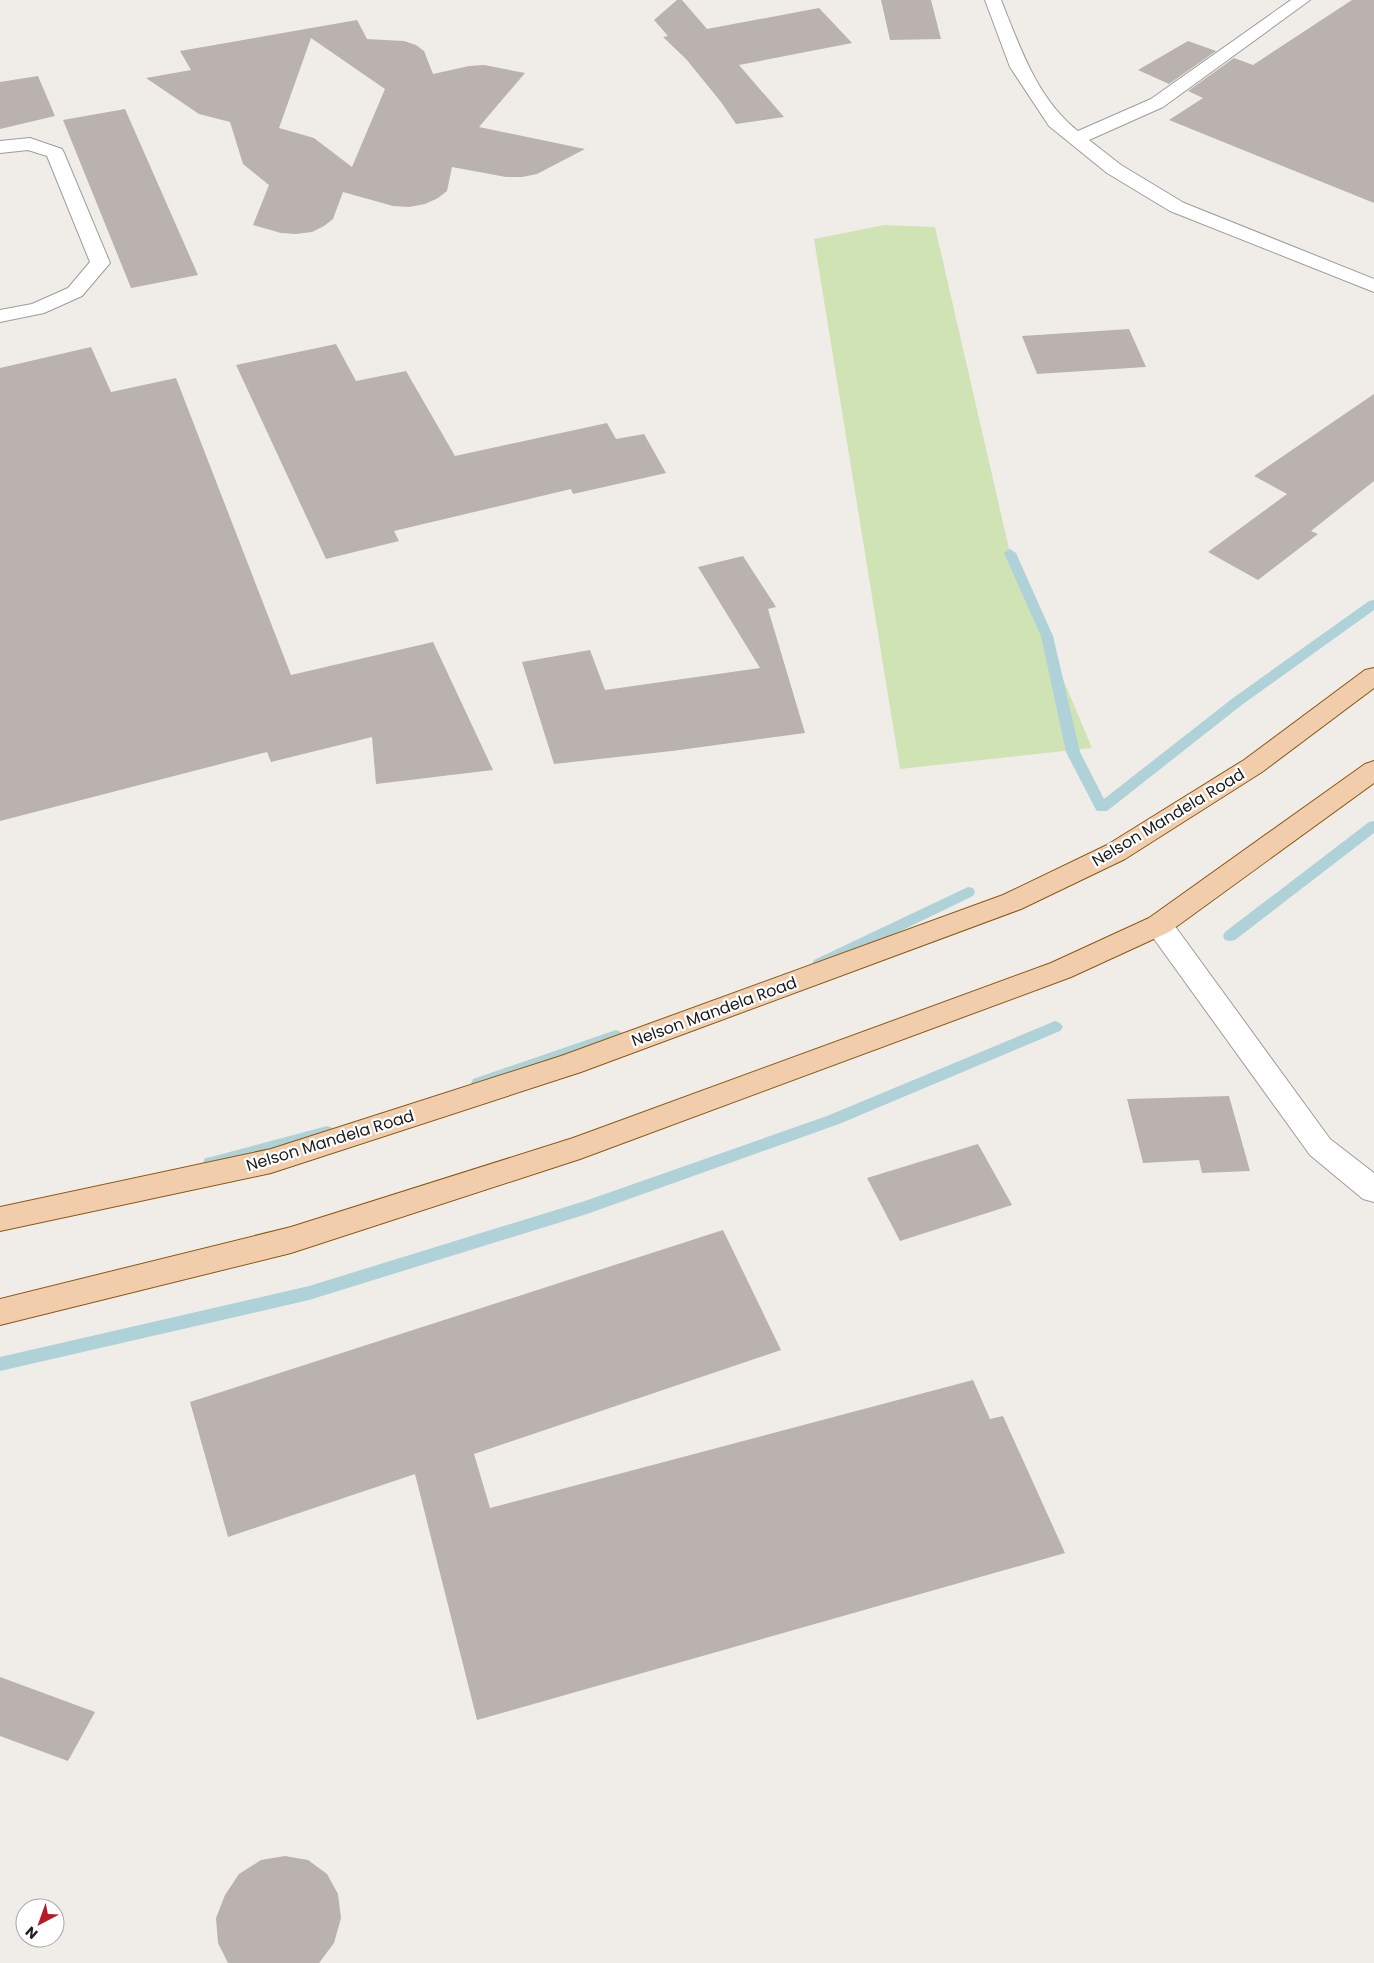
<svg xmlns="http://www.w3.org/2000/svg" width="1374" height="1963" font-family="Poppins,sans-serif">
<rect width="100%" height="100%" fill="#f0ede8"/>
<path fill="#d0e3b5" d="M884,225L935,227L1010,553L1092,748L900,769L814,239Z"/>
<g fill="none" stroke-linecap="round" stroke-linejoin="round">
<path fill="#aed2d8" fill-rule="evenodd" d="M1010,549L1016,553L1053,636L1080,752L1104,799L1233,698L1369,601L1374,600V610L1243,704L1107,811H1097L1095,808L1066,752L1041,636L1004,553Z
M1374,821V833L1235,940L1230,941L1225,940L1223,936L1225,932L1369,822Z
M968,887L973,888L975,892L973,896L824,968L819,970L814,968L812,964L814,960Z
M1055,1021L1060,1023L1063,1027L1060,1031L839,1124L587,1214L309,1300L0,1371V1357L309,1286L585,1201L827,1116Z
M616,1030L621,1032L624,1036L621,1040L479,1089L473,1087L471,1083L473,1079Z
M327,1126L333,1128L335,1132L333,1136L211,1169L205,1168L203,1163L205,1158L211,1157Z"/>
</g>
<path fill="#b9b2ae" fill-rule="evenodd" d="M677,0H682L707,29L819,8L852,43L739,65L784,117L736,124L721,102L686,59L663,37L668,36L654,20Z
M881,0H931L941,39L890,40Z
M1352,0H1374V203L1169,120L1203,98L1188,91L1234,58L1253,65Z
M357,20L367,39L404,41L416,45L424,51L433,74L469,66L484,65L525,73L479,127L585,149L537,174L522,177H506L452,167L447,191L438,198L425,204L409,207L393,206L343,192L333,219L324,226L312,232L296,234L281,233L253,225L269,185L243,164L230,122L199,114L146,78L191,70L180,51ZM311,38L385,89L349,174L352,167L314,138L279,128Z
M1188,41L1216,51L1169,84L1138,70Z
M38,76L55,116L0,129V82Z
M125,109L198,275L131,288L63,120Z
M1129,329L1146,367L1037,374L1022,336Z
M336,344L356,381L406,371L455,456L607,423L616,439L644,434L666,473L573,494L571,489L394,531L399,541L326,559L236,365Z
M91,347L111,392L176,378L291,675L433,642L493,770L376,784L372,737L271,762L267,752L0,821V368Z
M1374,394V481L1311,531L1318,534L1258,580L1208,552L1287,494L1254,476Z
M743,556L776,607L768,609L805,733L672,751L554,764L522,662L590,650L605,690L760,668L698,567Z
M1229,1096L1250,1171L1202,1173L1199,1160L1143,1163L1127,1099Z
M978,1144L1012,1205L900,1241L867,1178Z
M723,1230L781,1350L474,1454L490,1508L973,1380L990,1419L1003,1416L1065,1553L477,1720L415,1474L228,1537L190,1402Z
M0,1677L95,1712L68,1761L0,1736Z
M285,1856L308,1860L327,1874L338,1894L341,1918L334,1943L319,1963H228L218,1943L216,1918L225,1895L239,1874L261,1860Z"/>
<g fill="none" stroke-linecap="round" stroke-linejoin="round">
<defs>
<path id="minor" d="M985,0H1001C1020,47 1037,99 1078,131L1151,99L1291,0H1310L1163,107L1089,140L1121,165L1184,203L1374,279V292L1170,211L1107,173L1049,126L1010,67Z
M30,138L62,149L64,153L110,263L82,296L44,313L0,322V310L32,304L68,288L90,262L47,156L28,150L0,153V141Z
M1159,915L1169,918L1330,1139L1374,1173V1202L1363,1199L1310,1155L1149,932L1146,925L1149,918Z"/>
<path id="major" d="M1374,668V688L1262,772L1125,859L1021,909L581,1072L271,1173L0,1231V1207L271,1149L561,1056L1003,895L1107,845L1244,760L1365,670Z
M1374,761V783L1169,932L1071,977L580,1159L291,1253L0,1325V1299L291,1227L573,1138L1051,963L1149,918L1365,764Z"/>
</defs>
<use href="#minor" stroke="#9d9d9d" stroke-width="2"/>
<use href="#major" stroke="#8a5813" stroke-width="2"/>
<use href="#minor" fill="#fff" fill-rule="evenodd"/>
<use href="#major" fill="#f1cdac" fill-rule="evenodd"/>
</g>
<g text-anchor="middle" stroke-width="4.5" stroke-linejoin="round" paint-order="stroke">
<g font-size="16" fill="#202020" stroke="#fff">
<text transform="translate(1168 817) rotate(-31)" y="6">Nelson Mandela Road</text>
<text transform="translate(714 1011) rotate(-20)" y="6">Nelson Mandela Road</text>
<text transform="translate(330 1140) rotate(-17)" y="6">Nelson Mandela Road</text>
</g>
</g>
<g transform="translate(40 1923) rotate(221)"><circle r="24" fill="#ffffff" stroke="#a6a6a6"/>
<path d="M0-4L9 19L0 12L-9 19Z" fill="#b81927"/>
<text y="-8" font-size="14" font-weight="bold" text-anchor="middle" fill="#202020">N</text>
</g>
</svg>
